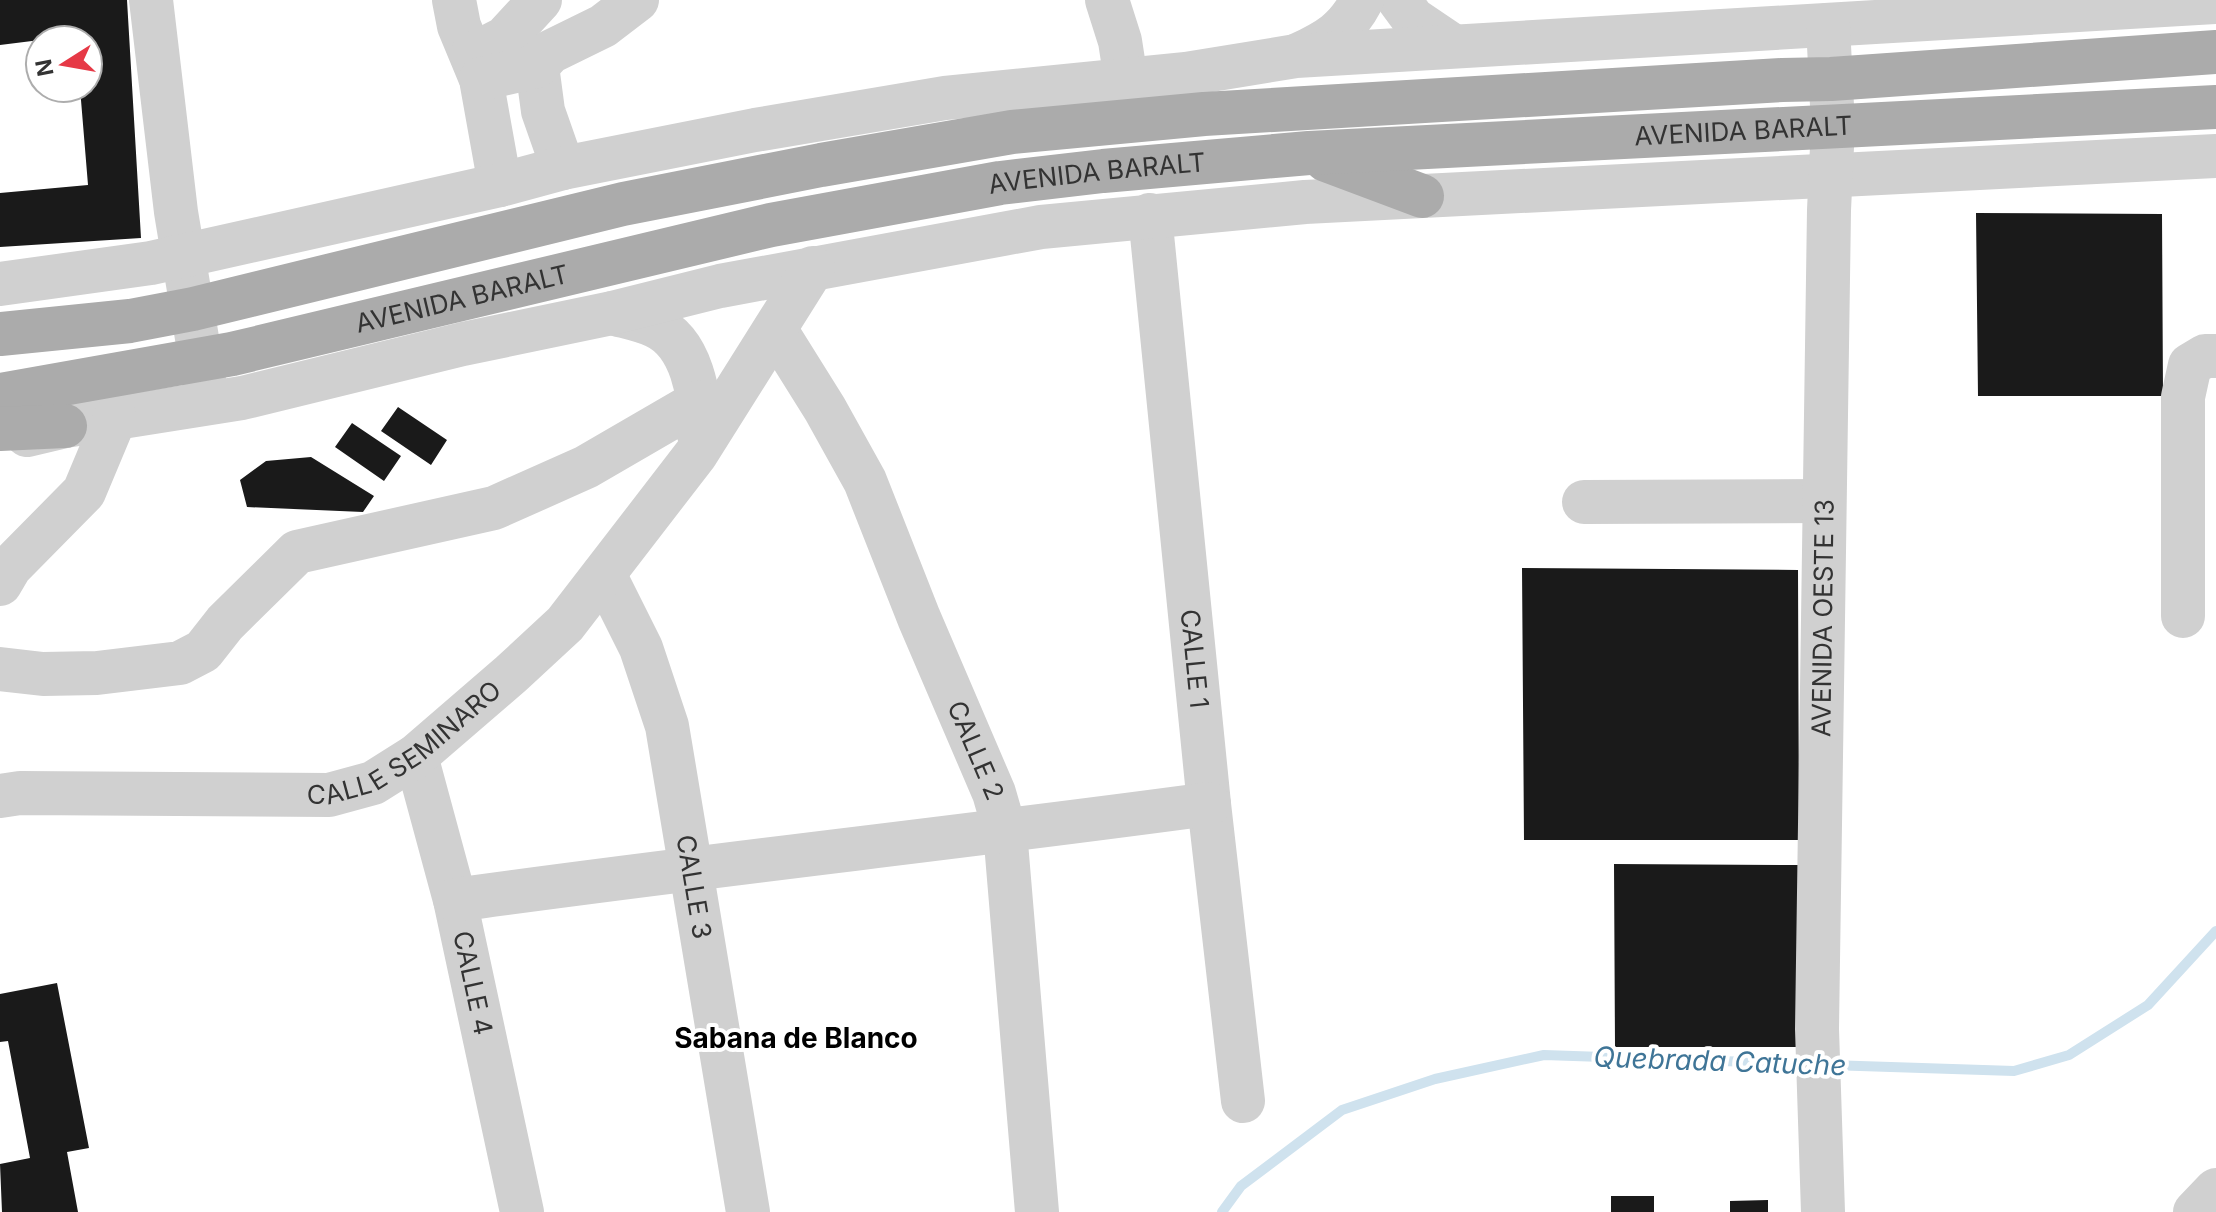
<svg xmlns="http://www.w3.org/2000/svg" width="2216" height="1212" font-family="Inter,sans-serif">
<rect width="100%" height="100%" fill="#fff"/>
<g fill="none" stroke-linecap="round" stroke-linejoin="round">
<path stroke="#cfe2ee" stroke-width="10" d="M1829,1065L2014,1071L2069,1055L2148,1005L2216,931
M1222,1212L1241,1186L1342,1110L1435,1079L1544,1055L1809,1064"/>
</g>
<path fill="#1a1a1a" d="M0,0H127L141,238L0,247V193L88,185L80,88H88V40H40L0,45Z
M1976,213L2162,214L2163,396H1978Z
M398,407L447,440L431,465L381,431Z
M352,423L401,456L384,481L335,447Z
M311,457L374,496L363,512L247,507L240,480L266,461Z
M1522,568L1798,570L1799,840H1524Z
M1614,864L1800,865L1801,1047H1615Z
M57,983L89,1148L67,1152L78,1212H2L0,1164L30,1158L8,1041L0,1042V994Z
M1611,1196H1654V1212H1611Z
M1768,1200V1212H1730V1201Z"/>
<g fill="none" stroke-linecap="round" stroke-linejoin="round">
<g stroke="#d0d0d0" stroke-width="44">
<path d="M151,0L176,212L207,398"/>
<path d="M454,0L459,26L481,79L500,185"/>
<path d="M1107,0L1120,41L1126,80"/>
<path d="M1399,0L1413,19L1453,46"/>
<path d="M472,55L505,38L540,0"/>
<path d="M1298,55C1328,41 1346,31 1362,0"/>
<path d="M537,66L543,111L563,168"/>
<path d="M481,79L537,66L550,52L603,26L637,0"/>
<path id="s1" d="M1150,215L1209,804L1243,1101"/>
<path d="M0,284L151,263L500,185L563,168L755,130L945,98L1186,74L1296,56L2216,2"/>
<path d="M612,313C626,317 642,320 655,326C691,342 702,396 698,432"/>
<path id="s2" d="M775,329L825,409L865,481L919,618L994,793L1005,831L1037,1212"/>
<path d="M27,435L65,426L242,398L463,344L612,313L720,286L1041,227L1305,202L2216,156"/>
<path d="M1584,502L1824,501"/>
<path id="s3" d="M604,574L641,648L667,726L748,1212"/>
<path d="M0,584L10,567L84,492L115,418"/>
<path d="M2183,616V397L2190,365L2205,356H2216"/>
<path d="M0,669L43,674L97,673L180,663L203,651L225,623L297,552L494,508L586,467L698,402"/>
<path id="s4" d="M416,756L455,900L522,1212"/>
<path id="s5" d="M0,796L20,793L329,795L373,783L416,756L511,674L565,624L696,454L813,268"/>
<path d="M455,900C706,865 958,838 1209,804"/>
<path id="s6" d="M1823,1212L1817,1029L1829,210L1833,126L1828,25"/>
<path d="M2195,1212L2216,1190"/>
</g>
<g stroke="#ababab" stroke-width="44">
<path d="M1326,160L1422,196"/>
<path d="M0,334L130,321L193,309L623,204L821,165L1012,132L1204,114L1782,80L1831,79L2216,52"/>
<path id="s7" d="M0,395L232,354L771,225L1000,183L1103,171L1309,153L2216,107"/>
<path d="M0,429L65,426"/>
</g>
</g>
<g text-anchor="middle" stroke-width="8" stroke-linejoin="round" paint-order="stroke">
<g font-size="26" fill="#333" stroke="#fff">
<text dy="9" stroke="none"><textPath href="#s7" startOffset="1768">AVENIDA BARALT</textPath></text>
<text dy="9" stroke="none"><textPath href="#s7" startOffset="1120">AVENIDA BARALT</textPath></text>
<text dy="9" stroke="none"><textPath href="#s7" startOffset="472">AVENIDA BARALT</textPath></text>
<text dy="9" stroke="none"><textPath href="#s6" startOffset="594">AVENIDA OESTE 13</textPath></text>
<text dy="9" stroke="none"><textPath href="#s1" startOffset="446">CALLE 1</textPath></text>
<text dy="9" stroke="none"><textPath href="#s5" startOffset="420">CALLE SEMINARO</textPath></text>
<text dy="9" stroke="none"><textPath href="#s2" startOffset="468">CALLE 2</textPath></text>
<text dy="9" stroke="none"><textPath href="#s3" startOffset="328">CALLE 3</textPath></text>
<text dy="9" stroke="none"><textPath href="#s4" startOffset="234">CALLE 4</textPath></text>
</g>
<g font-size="28" font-weight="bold" fill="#000" stroke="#fff">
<text x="796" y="1048">Sabana de Blanco</text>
</g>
<g font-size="28" font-style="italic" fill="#3f7597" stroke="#fff">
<text transform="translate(1720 1061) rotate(2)" y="10">Quebrada Catuche</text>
</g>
</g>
<g transform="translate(64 64) rotate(259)"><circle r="38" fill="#ffffff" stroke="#adadad" stroke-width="2"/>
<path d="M0-6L14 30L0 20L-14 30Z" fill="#e63946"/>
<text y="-12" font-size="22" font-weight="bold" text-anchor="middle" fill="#333333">N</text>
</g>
</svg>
